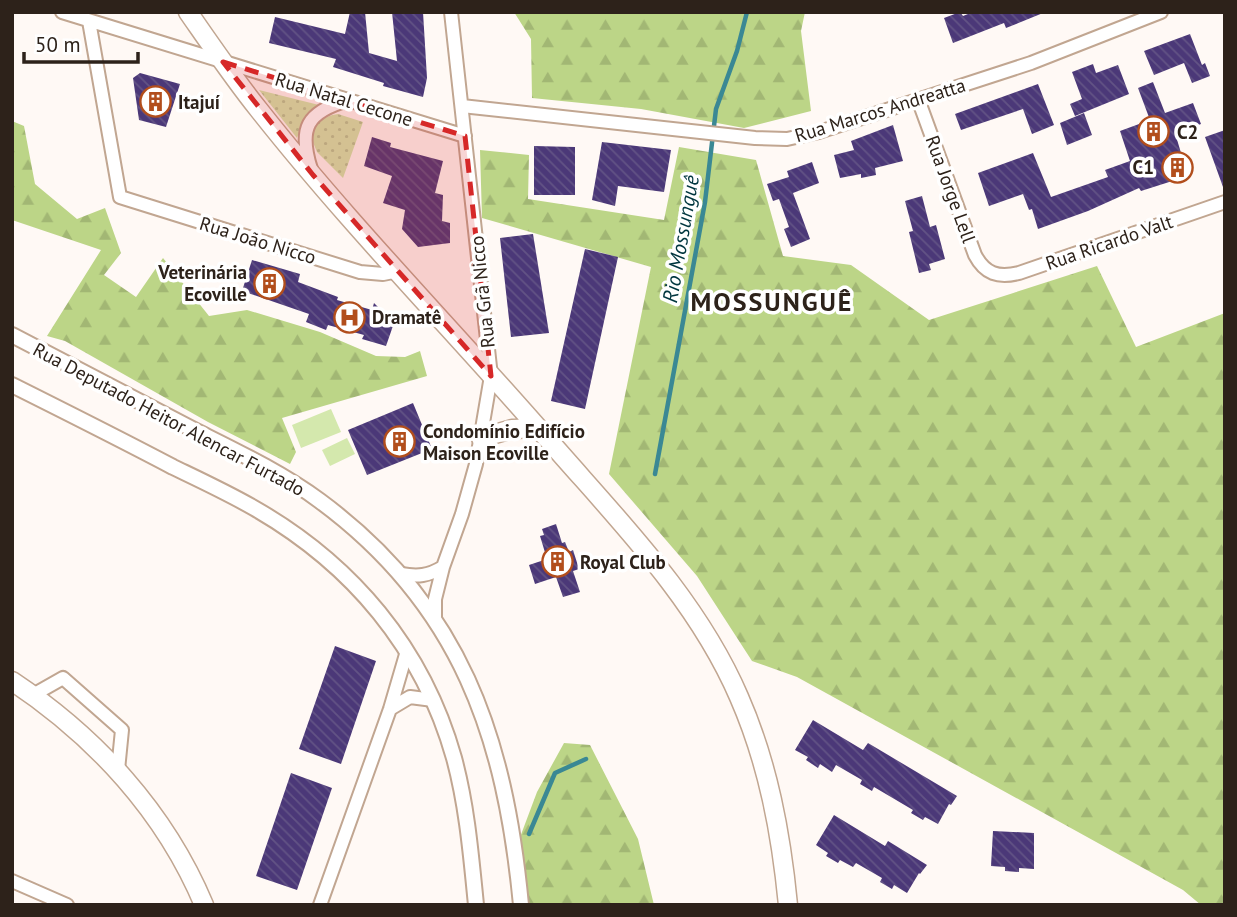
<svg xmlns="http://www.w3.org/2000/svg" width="1237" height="917" font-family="'PT Sans',sans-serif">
<defs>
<pattern id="forest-firs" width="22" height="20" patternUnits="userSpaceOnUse" patternTransform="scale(1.75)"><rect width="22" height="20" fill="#bcd587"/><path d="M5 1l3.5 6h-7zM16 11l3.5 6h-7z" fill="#a2b774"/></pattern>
<pattern id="park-dots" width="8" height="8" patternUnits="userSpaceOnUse" patternTransform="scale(1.75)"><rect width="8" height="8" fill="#d4e8ad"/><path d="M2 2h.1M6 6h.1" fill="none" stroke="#b6c794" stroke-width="1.8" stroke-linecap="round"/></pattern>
<pattern id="building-back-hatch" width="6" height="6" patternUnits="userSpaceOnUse" patternTransform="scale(1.75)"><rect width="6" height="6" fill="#4b3878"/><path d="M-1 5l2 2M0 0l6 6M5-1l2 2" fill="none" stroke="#625385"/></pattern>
</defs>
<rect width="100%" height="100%" fill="#fff9f5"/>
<path fill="url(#forest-firs)" d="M514,12H805L801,31L811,111L744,128L641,109L532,98L531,39Z
M12,121L24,126L35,184L77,219L105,208L121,253L104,275L136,297L163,258L209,316L247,310L320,332L376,356L405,357L420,351L427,376L282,418L296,452L290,464L208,422L65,341L47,336L101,250L12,220Z
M679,147L756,160L783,256L851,265L929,320L1097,266L1136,347L1225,313V905H1201L1183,890L797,677L752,661L697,576L609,474L651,267L482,218L480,150L529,155L528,199L664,220Z
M564,743L590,745L638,839L654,905H528L516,848L537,792Z"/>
<path fill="url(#park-dots)" d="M259,90L319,105L303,122L297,138Z
M338,114L363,122L343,178L317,152L312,140C314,124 322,116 338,114Z"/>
<path fill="#d4e8ad" d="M331,409L341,432L301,448L292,425Z
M347,438L355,454L330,466L322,450Z"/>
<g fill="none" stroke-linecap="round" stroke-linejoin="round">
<path stroke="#3a8894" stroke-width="4.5" d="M655,474L705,202L716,109L737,51L747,12
M529,834L555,773L586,759"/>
</g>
<path fill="url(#building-back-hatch)" d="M350,12H365L369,53L397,61L392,12H423L427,78L423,97L383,86L384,83L333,67L336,59L269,43L275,17L345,34Z
M960,12L963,16L973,12L1043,13L1006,28L1004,23L953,43L944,18Z
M1190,34L1202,65L1205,63L1210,76L1192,83L1184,63L1154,75L1144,51Z
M1093,64L1096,73L1118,65L1129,94L1075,116L1070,104L1082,99L1072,72Z
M140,73L180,84L166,127L139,120L133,78Z
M1153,82L1165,113L1193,103L1201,124L1175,133L1188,176L1141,191L1139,188L1088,211L1038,229L1032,209L1029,210L1023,194L989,206L978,173L1033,153L1051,197L1108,177L1105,170L1130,161L1120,131L1150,120L1138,88Z
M1038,84L1054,125L1032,134L1023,109L961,130L955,114Z
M1084,113L1092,135L1067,145L1060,123Z
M893,125L903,161L875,168L876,175L861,178V174L840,178L834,155L854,150L851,141Z
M1225,130V187H1223L1205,137Z
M372,137L391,143L390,147L443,161L435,193L443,195L442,221L450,223V243L418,247L402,229L405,210L383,203L392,176L364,166Z
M602,142L671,150L664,192L618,186L615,206L592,200Z
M534,146L575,147V195H534Z
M812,162L819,183L793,193L810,239L791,247L784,229L789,227L779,199L773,201L767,184L789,177L787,171Z
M922,196L930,227L936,225L945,259L929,264L931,270L919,273L909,232L913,231L905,201Z
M533,234L549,333L511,337L500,238Z
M585,249L618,257L585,409L551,401Z
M252,260L300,274L298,282L338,297L337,300L372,310L374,303L394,323L386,346L362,339L364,335L328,325L326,330L306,322L309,314L242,291Z
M413,403L432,449L367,475L348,430Z
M556,524L562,543L565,542L569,552L573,550L579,569L573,571L580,592L563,597L556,577L535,584L529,565L547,559L540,536L544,535L542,529Z
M335,646L376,661L341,764L299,749Z
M813,720L863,750L868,743L957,796L951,805L949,804L938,824L925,817L923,820L911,813L913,810L874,787L872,791L860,784L862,780L836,765L832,772L820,764L818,768L806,760L808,757L795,750Z
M291,773L332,788L297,890L256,876Z
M834,815L885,846L888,841L927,865L920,874L919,873L907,893L894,885L892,889L880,882L882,878L856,863L853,867L840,860L838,863L826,856L828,853L816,845Z
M993,831L1034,833V869L1019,868V872L1005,871V867L991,866Z"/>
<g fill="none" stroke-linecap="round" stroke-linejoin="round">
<defs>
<path id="minor" d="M62,12L465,136
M89,21L120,197L360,272L383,274L398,271
M918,99L975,255C985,274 998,278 1019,273L1225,202
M462,106L755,138L787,139L819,132L1031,63L1161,12
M311,169C298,128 307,112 348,100
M401,574C418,577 428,576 443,567
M435,618V599L443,567L462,514L476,464L491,376L451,12
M33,695L63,678L122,730L118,770
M390,709L410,697L433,700
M12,881L67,905
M320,905L390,709L407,651"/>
<path id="tertiary" d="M12,335C73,367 135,399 196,431C238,452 282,473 320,501C461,605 505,737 521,905
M12,385C66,412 120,439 173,467C200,480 228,493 254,508C352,564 423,648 454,758C467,806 471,855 476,905"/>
<path id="primary" d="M188,12C211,45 234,79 259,110C349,224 451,328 546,437C616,518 696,597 739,697C768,763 781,833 788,905
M481,438L512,429L538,428
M12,681C96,737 165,812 204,905"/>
</defs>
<use href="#minor" stroke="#c1a691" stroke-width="16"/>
<use href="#tertiary" stroke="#c1a691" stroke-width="18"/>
<use href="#primary" stroke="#c1a691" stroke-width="21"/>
<use href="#minor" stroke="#fff" stroke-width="12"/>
<use href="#tertiary" stroke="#fff" stroke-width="14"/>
<use href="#primary" stroke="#fff" stroke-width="18"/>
</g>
<path fill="#d62828" fill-opacity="0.2" stroke="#d62828" stroke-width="5" stroke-dasharray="14 9" stroke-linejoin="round" d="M223,62L465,136L491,376L313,175Z"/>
<defs>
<symbol id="building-ring" viewBox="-11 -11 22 22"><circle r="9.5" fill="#fff" stroke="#b24e1c" stroke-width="1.5"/><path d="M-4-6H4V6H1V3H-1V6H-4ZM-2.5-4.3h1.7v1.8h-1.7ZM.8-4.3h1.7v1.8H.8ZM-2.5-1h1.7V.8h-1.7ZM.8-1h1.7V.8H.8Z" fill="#b24e1c"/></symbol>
<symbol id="hospital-ring" viewBox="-11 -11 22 22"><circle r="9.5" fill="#fff" stroke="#b24e1c" stroke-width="1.5"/><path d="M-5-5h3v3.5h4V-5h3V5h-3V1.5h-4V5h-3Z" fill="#b24e1c"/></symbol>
</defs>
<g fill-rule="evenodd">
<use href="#building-ring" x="138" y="84" width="35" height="35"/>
<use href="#building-ring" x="1136" y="114" width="35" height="35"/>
<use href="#building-ring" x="1160" y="150" width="35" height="35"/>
<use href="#building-ring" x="252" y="266" width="35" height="35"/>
<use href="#hospital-ring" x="332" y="300" width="35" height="35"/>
<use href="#building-ring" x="382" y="424" width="35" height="35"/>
<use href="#building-ring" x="540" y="544" width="35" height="35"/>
</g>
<g text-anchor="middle" stroke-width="7" stroke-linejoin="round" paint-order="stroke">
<g font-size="19" fill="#2d221a" stroke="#fff">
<text transform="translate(344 99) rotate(17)" y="7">Rua Natal Cecone</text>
<text transform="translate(880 110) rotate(-17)" y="7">Rua Marcos Andreatta</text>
<text transform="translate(951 189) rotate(70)" y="7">Rua Jorge Lell</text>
<text transform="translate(258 240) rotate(17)" y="7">Rua João Nicco</text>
<text transform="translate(1109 242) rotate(-19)" y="7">Rua Ricardo Valt</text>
<text transform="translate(482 292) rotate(-96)" y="7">Rua Grã Nicco</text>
<text transform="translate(169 419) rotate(28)" y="7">Rua Deputado Heitor Alencar Furtado</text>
</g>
<g font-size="19" font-weight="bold" fill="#2d221a" stroke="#fff" text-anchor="start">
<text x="178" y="109">Itajuí</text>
<text x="1177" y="139">C2</text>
<text x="1154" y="174" text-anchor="end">C1</text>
<text x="247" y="279" text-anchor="end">Veterinária<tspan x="247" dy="22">Ecoville</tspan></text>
<text x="372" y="324">Dramatê</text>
<text x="423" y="438">Condomínio Edifício<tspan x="423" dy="22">Maison Ecoville</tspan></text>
<text x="580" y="569">Royal Club</text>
</g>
<g font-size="21" font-style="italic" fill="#00363f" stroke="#fff">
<text transform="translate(681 239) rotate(-80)" y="7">Rio Mossunguê</text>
</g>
<g font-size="26" font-weight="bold" letter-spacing="2" fill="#2d221a" stroke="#fff">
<text x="772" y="311">MOSSUNGUÊ</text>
</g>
</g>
<rect width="1237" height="917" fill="none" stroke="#2d221a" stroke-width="28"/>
<path d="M24 52v10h114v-10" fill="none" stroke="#2d221a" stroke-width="3.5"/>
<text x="35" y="52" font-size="21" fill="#2d221a" stroke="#ffffff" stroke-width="5" paint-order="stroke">50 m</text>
</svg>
